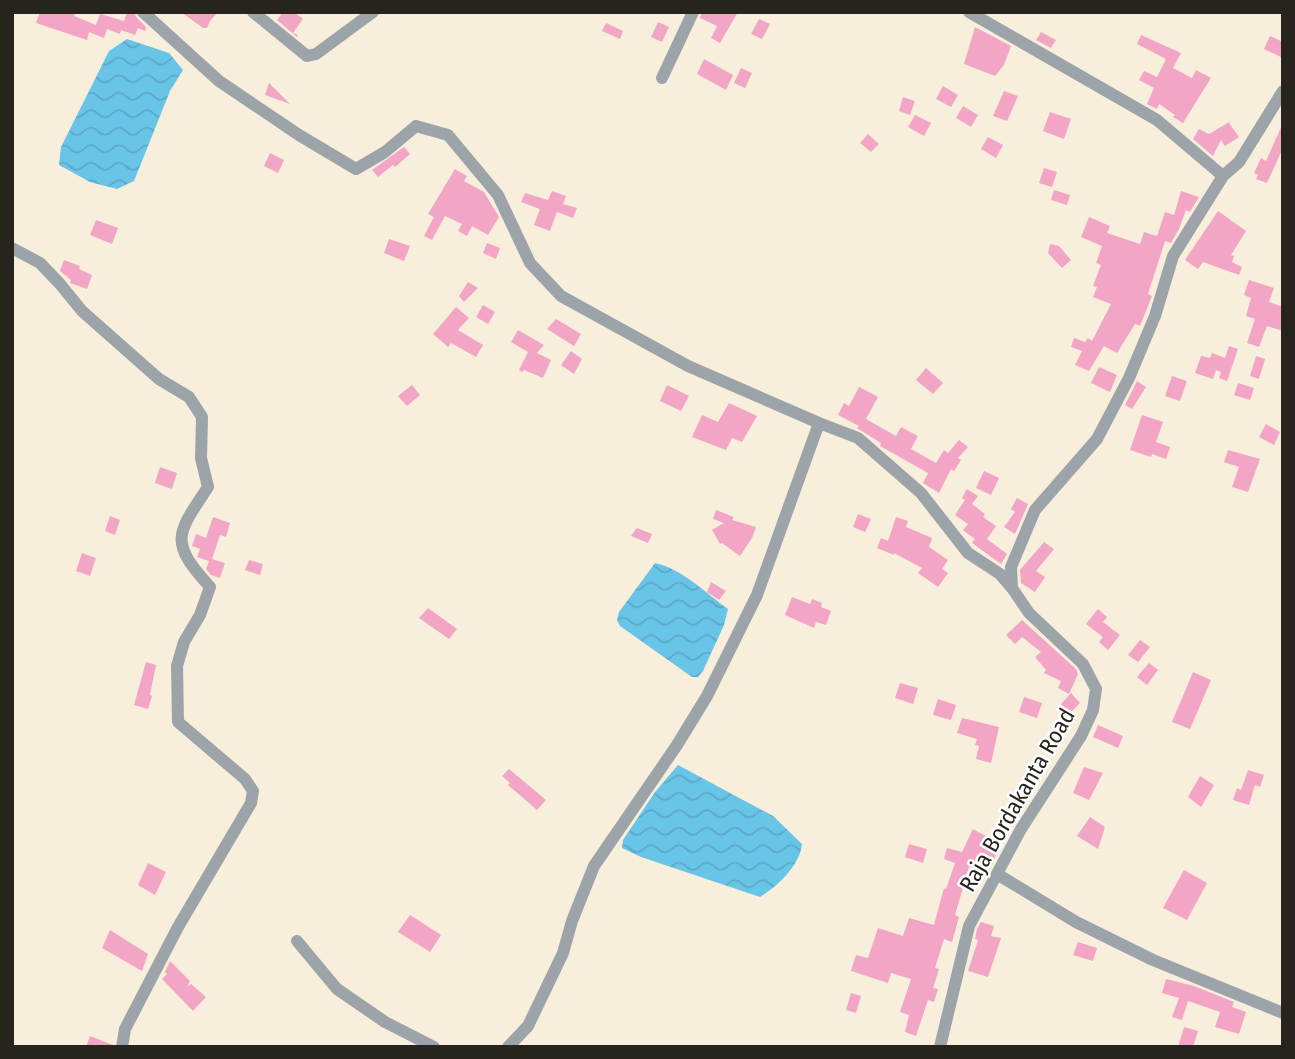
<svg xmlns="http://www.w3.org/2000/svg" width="1295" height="1059" font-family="'Fira Sans Condensed',sans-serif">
<defs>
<pattern id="water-waves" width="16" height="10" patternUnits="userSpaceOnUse" patternTransform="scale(1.75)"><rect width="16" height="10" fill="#69c5e8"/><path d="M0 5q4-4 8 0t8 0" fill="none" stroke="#5ba9c7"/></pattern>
</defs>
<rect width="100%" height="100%" fill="#f7eedc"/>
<path fill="url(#water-waves)" d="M127,39L169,53L183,70L170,91L134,181L117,189L90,182L59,165L61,147L109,51Z
M655,563C682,569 706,593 728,609L724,625L703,671L698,677H692L620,626L617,620L619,612Z
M678,765L773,816L802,844C800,865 778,886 760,897L641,857L622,848L623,840L655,792Z"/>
<path fill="#f3a5c6" d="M40,12H70L75,14L74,16L96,25L100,14L124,21L127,12H134L137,18L146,27L145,31L138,28L135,35L121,30L120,34L107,29L104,38L89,32L87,40L36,23Z
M181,12H218L210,21L207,28H203Z
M283,12H294L303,19L293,33L298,35L297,37L277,20Z
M702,12H738L720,43L711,38L717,26L700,18Z
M759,19L770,24L762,39L751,34Z
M658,22L669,27L662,42L651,37Z
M606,23L623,31L620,39L602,31Z
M975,27L1011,46L1004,65L995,76L964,64Z
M1041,32L1056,40L1051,48L1036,40Z
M1141,35L1181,53L1173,68L1192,78L1196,70L1211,78L1183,123L1173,117L1175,115L1159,104L1157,109L1147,104L1154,88L1139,80L1144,71L1157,77L1166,59L1137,44Z
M1270,36L1283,42V58L1264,49Z
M704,59L733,75L726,90L697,74Z
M741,68L752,73L745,88L734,83Z
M269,83L290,104L265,95Z
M943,86L958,95L951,107L936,99Z
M1004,91L1018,96L1007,121L993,116Z
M903,97L915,101L910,115L899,111Z
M963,106L978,115L971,127L956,118Z
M1050,112L1071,119L1064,139L1043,131Z
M915,115L931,123L924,136L908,127Z
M1231,121L1229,123L1239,137L1225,146L1221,140L1213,156L1193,139L1199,129L1209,134Z
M1283,123V148L1267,183L1256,179L1258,175L1254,173L1261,158L1266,161Z
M868,134L879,144L871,152L860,143Z
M988,137L1003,145L996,158L981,149Z
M404,147L410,154L395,167L393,165L378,177L372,170Z
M270,153L284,160L278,173L264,166Z
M1044,168L1057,172L1052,187L1039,183Z
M455,169L467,176L464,181L484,192L499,217L488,235L472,226L467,236L458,231L462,224L445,216L432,240L424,236L434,217L428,214Z
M1054,190L1070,195L1067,205L1051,200Z
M552,191L566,196L563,204L577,208L573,218L557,212L550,231L534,225L540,209L521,202L525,193L548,200Z
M1181,191L1199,197L1190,212L1186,210L1179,229L1171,243L1165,241L1148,294L1152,296L1140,326L1135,324L1117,353L1104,346L1089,371L1075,365L1082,351L1071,347L1074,338L1085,342L1088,338L1092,341L1111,304L1093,297L1097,287L1093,286L1101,265L1096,263L1102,246L1081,237L1089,217L1110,226L1107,233L1140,244L1144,232L1157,236L1165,212L1174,215Z
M1218,211L1246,231L1231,255L1234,256L1232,262L1242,267L1239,275L1203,262L1198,269L1185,260Z
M96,220L118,228L112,244L90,235Z
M389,239L410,246L404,261L384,253Z
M487,243L500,248L496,259L483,253Z
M1050,244L1059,246L1071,260L1062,268L1048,253Z
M64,260L80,266L79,269L92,275L87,289L70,283L71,280L60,271Z
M1249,280L1274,288L1269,302L1283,307V331L1267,326L1259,347L1247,343L1255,319L1246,316L1251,298L1244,295Z
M468,282L478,288L464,302L459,296Z
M483,305L495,312L488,324L476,317Z
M456,307L469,318L458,330L483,345L476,357L451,343L448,347L433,334Z
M556,319L581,334L574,346L547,329Z
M518,330L544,345L537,353L551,360L543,378L524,370L522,372L519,370L528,352L511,342Z
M1229,346L1238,349L1227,381L1219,378L1221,372L1216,370L1213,379L1195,373L1201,356L1210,358L1212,353L1225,358Z
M571,351L582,359L574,374L561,365Z
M1256,356L1265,359L1259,379L1250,376Z
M1099,367L1117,375L1110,392L1091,383Z
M926,368L943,383L933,394L916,380Z
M1172,376L1187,381L1180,401L1165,396Z
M1137,381L1146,387L1132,409L1125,405Z
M1238,383L1254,388L1250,400L1234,395Z
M412,385L420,395L407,406L398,396Z
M667,385L689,396L681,411L660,401Z
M859,387L878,397L866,419L896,436L901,427L918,436L911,449L936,463L944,450L948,453L959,440L968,447L958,458L961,460L954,471L951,469L939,493L923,483L928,473L880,446L881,443L857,428L859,426L838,415L844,403L849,406Z
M729,403L757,416L742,442L732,438L726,450L692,437L702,415L718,422Z
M1142,415L1163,422L1156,442L1170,447L1166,459L1152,454L1151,457L1130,450Z
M1266,424L1280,432L1274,445L1259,437Z
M1228,450L1260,459L1248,492L1232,487L1239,467L1224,462Z
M160,467L177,473L172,489L155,483Z
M984,471L999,478L991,495L976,488Z
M967,489L978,496L972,504L985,514L983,517L996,526L987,539L1007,554L1001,564L972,543L975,539L963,530L968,524L955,515L965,500L962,498Z
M1017,498L1028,504L1015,534L1004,527L1015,512L1011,509Z
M716,510L734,517L732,520L756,527L752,538L740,556L722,543L720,544L712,530L724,523L713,519Z
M858,514L871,519L865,532L853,527Z
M110,516L120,520L115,535L105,531Z
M213,517L230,523L226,537L220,535L212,559L225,563L220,578L211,575L206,569L209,561L197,557L200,549L192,546L196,534L206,538Z
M896,517L908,521L906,527L932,538L929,547L948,560L942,569L948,573L938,587L918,573L922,568L894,553V555L877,548L881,538L888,541Z
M637,528L652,534L648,543L631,536Z
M1044,542L1054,549L1036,571L1045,577L1035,592L1021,583L1020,570Z
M82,553L96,558L90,576L76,571Z
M249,560L263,564L260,575L245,570Z
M711,582L726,591L719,600L707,592Z
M792,597L810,604L812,599L822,603L821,607L831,611L826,625L816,622L814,628L785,615Z
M428,608L457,629L449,639L419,618Z
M1098,609L1107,617L1103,622L1120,635L1108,650L1099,642L1103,637L1086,624Z
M1022,620L1076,669L1078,674L1069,694L1058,688L1061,681L1044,673L1046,670L1035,657L1041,652L1022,637L1015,644L1006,635Z
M1140,640L1150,647L1138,662L1128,655Z
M146,662L156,665L150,695L152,696L148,709L134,705Z
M1149,663L1158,670L1147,685L1137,677Z
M1193,672L1211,680L1190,729L1172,722Z
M900,683L918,688L913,704L895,698Z
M1071,693L1080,703L1070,713L1061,704Z
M1024,697L1042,703L1037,718L1019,712Z
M938,699L956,705L951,720L933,715Z
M962,718L999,727L991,763L976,759L979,746L975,745L977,739L957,733Z
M1098,725L1123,736L1118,748L1093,737Z
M1084,767L1103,773L1089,800L1073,793Z
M509,769L546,800L537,810L508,785L510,783L502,776Z
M1248,770L1264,775L1260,787L1255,785L1249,805L1233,800L1237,788L1241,790Z
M1200,776L1214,785L1201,807L1188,797Z
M1090,817L1105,827L1098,849L1077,836Z
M973,829L1000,844L992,865L981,858L978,870L969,867L955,915L959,917L952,942L944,939L935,968L939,969L933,988L938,989L934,1002L928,1000L916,1036L905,1032L909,1015L900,1012L911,979L891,973L888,983L851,971L856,955L868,958L878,928L903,936L909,918L934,925L944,888L946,889L955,863L944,859L947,848L962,852Z
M909,844L927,849L923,863L905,857Z
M148,863L166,872L155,895L138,885Z
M1184,870L1207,883L1187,920L1163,908Z
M410,915L441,935L430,952L398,932Z
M981,922L994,926L991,936L1001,938L988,977L968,971L978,940L975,939L977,929Z
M110,930L148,954L142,971L102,948Z
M1078,942L1097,948L1093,961L1073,955Z
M170,961L190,981L187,987L191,984L206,997L193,1011L162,979L167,974L165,972Z
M1166,979L1194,986L1234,1002L1232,1007L1246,1012L1239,1034L1215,1027L1220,1012L1188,1001L1182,1020L1172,1017L1179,998L1162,993Z
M851,993L861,996L856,1013L846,1010Z
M1184,1027L1198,1031L1193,1047H1178Z
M90,1036L113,1045V1047H86Z"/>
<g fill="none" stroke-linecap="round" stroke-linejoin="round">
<path stroke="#9ca4a9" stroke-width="12" d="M143,12L219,81L299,135L356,169L385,152L416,126L448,135L498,195L530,263L561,296L688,366L819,423
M253,12L307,56L316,54L373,12
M969,12L1157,120L1223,176
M662,78L693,12
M12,248L40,263L60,284L82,311L159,379L189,397L202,417L201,458L208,487C177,534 168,541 210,587L200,615L184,642L177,666L178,722L245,779L253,791L251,803L178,927L125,1029L122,1047
M997,874L1076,922L1153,960L1283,1013
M297,941L337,989L385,1022L434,1047
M508,1047L528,1026L563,953L572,921L594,866L677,745L707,696L757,595L819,423L858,438L921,493L968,553L1000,574L1012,588
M940,1047L969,926L1021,829L1081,736L1093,710L1096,689L1083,664L1029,613L1012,588L1011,567L1035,510L1097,439L1129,378L1155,316L1173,256L1223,176L1239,162L1283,91"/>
</g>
<g text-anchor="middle" stroke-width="5" stroke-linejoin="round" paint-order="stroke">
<g font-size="23" fill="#27241d" stroke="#fff">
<text transform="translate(1017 800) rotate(-60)" y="8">Raja Bordakanta Road</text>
</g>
</g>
<rect width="1295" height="1059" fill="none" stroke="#27241d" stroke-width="28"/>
</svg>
